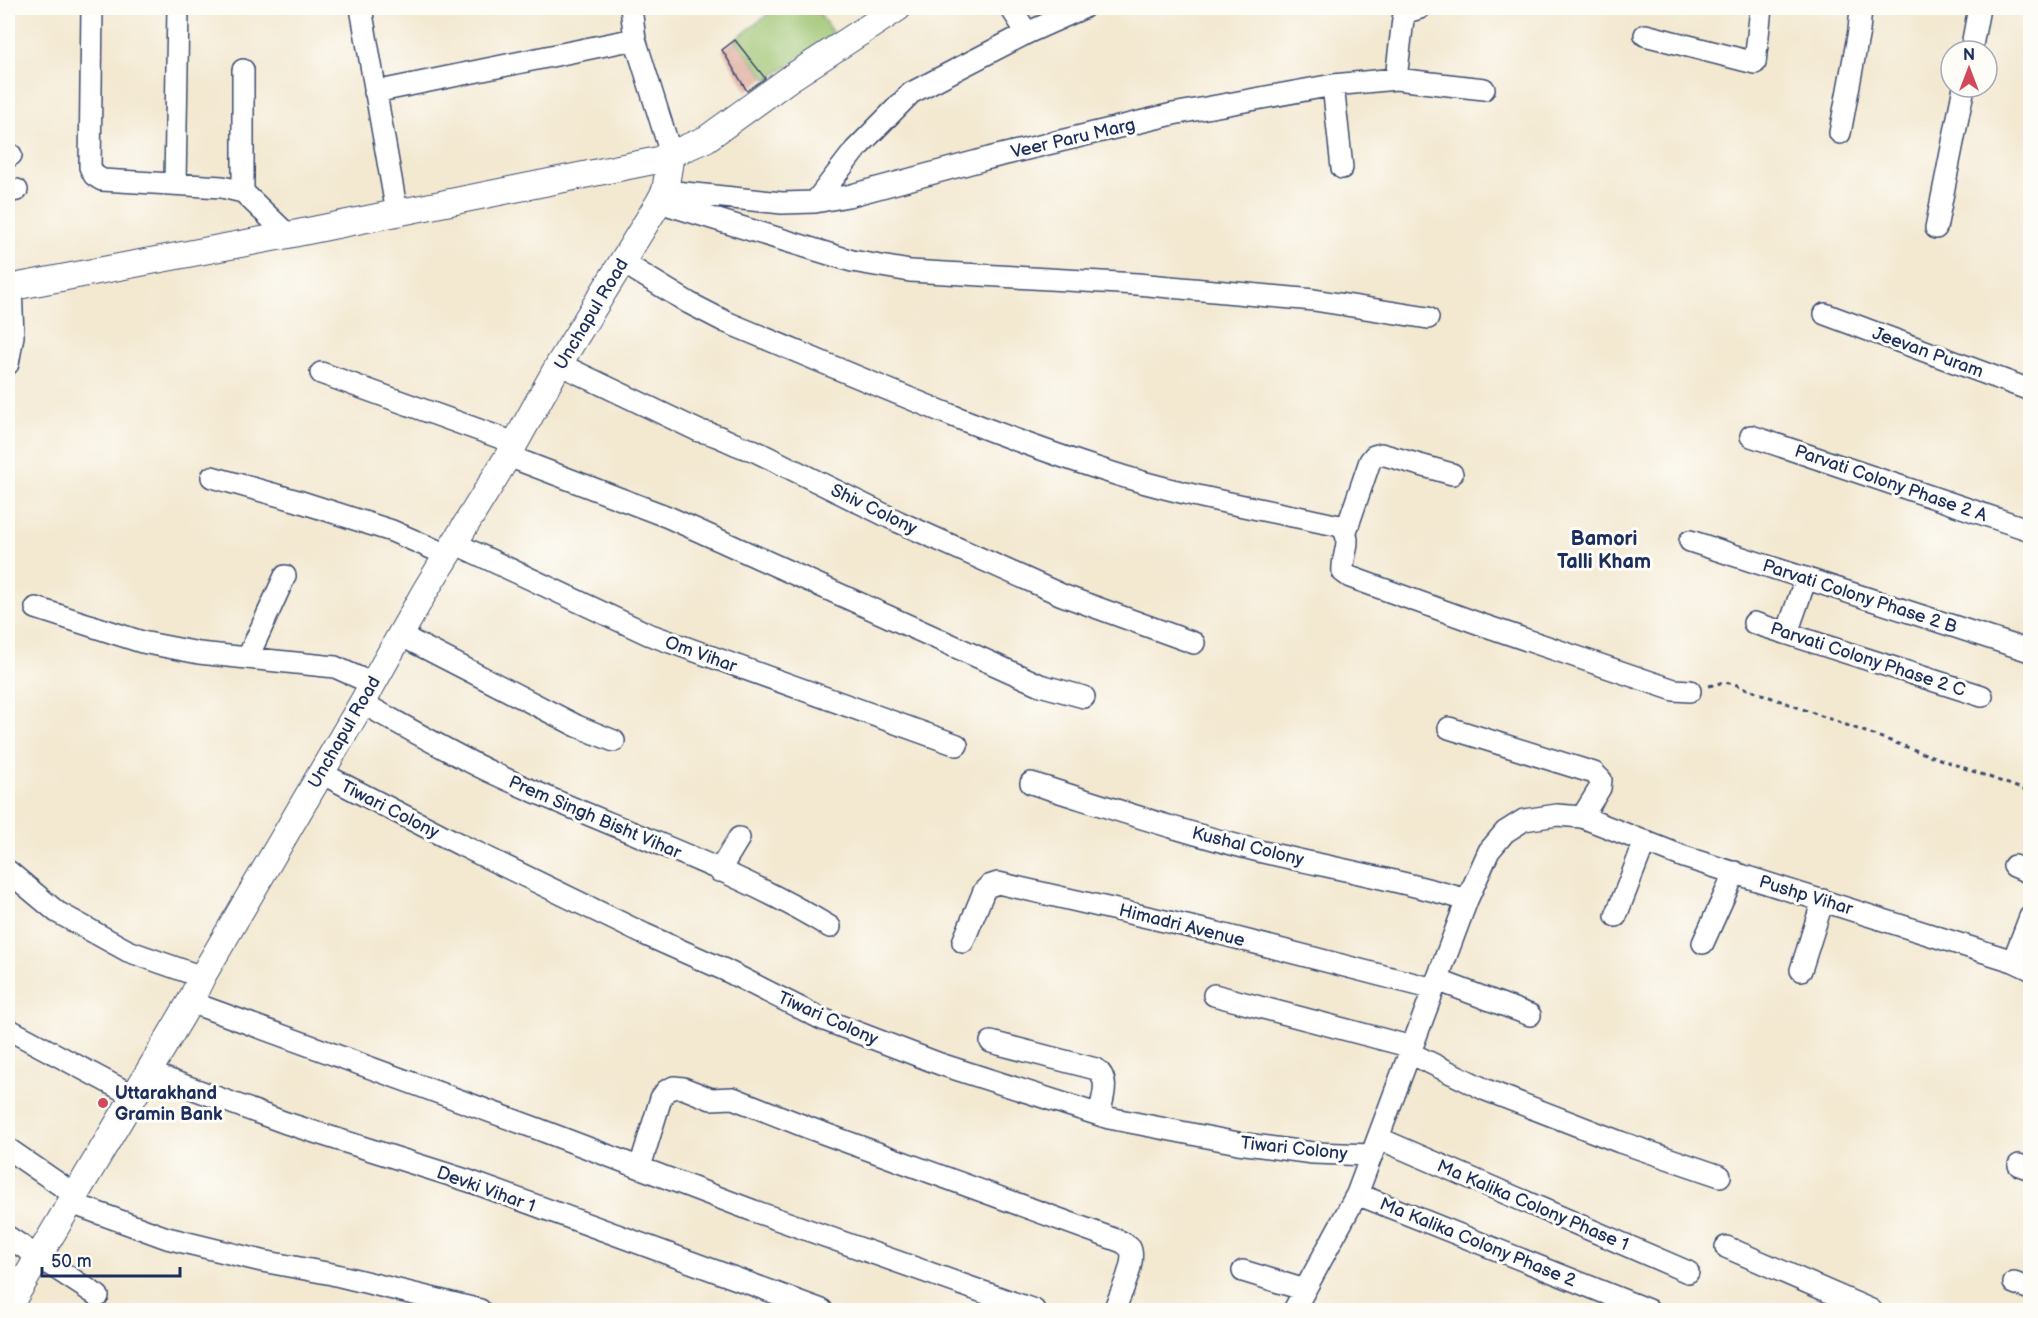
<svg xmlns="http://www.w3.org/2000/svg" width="2038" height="1318" font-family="'Balsamiq Sans',sans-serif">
<rect width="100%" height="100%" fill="#fdfcf7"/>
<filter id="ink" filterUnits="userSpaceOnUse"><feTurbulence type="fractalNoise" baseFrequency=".0167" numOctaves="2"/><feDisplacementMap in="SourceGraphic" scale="12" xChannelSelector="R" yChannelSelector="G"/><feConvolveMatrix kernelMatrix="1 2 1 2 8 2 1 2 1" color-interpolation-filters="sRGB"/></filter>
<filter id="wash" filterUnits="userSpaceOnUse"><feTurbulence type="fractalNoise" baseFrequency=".008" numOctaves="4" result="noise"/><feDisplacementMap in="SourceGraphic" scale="24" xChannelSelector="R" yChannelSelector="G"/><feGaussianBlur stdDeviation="1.35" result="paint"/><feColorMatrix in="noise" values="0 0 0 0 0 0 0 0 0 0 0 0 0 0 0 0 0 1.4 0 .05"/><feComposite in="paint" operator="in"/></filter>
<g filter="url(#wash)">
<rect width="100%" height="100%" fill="#f3e8d0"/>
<path fill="#9ac16c" stroke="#5a7865" stroke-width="1.5" d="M776,8H816L834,35L767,80L735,40Z"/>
<g id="blocks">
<path fill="#dca293" d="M735,40L765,78L747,91L722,50Z"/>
</g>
</g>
<g filter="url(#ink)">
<use href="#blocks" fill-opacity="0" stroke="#3b4b6f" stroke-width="1.5"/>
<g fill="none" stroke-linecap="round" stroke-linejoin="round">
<defs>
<path id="minor" d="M92,8L90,167L94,175L102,180L222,187L243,192L288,235
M361,8L397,213
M631,8L635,39L671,154
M1011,8L1027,33
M1645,35L1755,63L1761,8
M1971,51L1979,8
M1396,79L1403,19L1407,12L1420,8
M1333,85L1342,168
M375,92L635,39
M1840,133L1859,31L1861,8
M8,156L11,155
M175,184L178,8
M665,191L782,203L815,202L848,196L989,158L1173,114L1333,85L1396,79L1484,89
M8,192L17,190
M243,192V70
M659,202L852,261L910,271L1137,284L1314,300L1428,318
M815,202L855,150L911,93L1027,33L1083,8
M1936,228L1964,87
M622,262L689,303L726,322C852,374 977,430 1106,471C1182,496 1262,509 1340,526C1355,538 1341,556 1343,572L1350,577L1480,624L1674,690L1690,691
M1825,314L2030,390
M8,364L13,336L11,287
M559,364L699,431C719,433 734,447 753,450L899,522L1062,595L1194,643
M321,373L515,443
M1751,436L2030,530
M508,456L668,517L1040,685L1084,697
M212,477L298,501L392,531L447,555
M1346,531L1370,461L1374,456L1381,454L1452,474
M1690,541L2030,651
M454,543L648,634L957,745
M36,608L142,642L199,653L335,667L373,684
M1754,623L1982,696
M1787,633L1806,578
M400,635L577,726L614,741
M248,657L285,576
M362,703C406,727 450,753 495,774C606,826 725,863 830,927
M1449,728L1594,773L1601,780L1600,788L1582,817
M321,773L461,845L644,934L725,970L822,1019L940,1064L1109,1118L1238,1143L1313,1153L1372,1155
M1031,783C1108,807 1185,833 1263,852C1332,868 1400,880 1467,900
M2014,866L2030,873
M8,871L57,912L128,951L202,977
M719,871L739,838
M1616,916L1645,841
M963,942L984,891L989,886L998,883L1217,933L1434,989
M1703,943L1735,872
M2013,961L2030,917
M1801,970L1823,900
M1437,980L1530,1015
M1214,995L1412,1047
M190,1002L538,1129L754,1211L1034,1310
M8,1029L134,1096
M991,1042L1096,1069C1111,1080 1102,1099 1099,1115
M1410,1053L1486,1090L1620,1142L1720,1176
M148,1072L286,1123L469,1181L822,1310
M1378,1138L1688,1272
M8,1149L75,1195
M2019,1165L2030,1169
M640,1167L661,1098L666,1091L674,1087L683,1088L711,1099L733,1098L809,1128L1122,1242C1123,1242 1130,1248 1130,1248C1137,1261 1119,1298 1114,1310
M1357,1194L1648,1310
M71,1203L167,1238L262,1261L332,1274L480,1310
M8,1237L98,1296
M1726,1247L1871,1310
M1243,1271L1305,1290
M2014,1283L2030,1289
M1294,1310L1357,1194L1467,900L1489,851L1505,832L1524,820L1557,815L1582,817L1684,857L2013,961L2030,969"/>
<path id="tertiary" d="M8,288L288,235L658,160L706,139L792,77L898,8
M8,1308L190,1002L202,977L362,703L425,591L508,456L559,364L659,202L665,191L671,154"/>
</defs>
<use href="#minor" stroke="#3b4b6f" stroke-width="24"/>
<use href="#tertiary" stroke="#3b4b6f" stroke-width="28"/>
<path stroke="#3b4b6f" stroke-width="3" stroke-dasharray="4.5 4.5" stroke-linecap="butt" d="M1709,686L1724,682L1734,684L2030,792"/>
<use href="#minor" stroke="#fff" stroke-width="21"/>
<use href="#tertiary" stroke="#fff" stroke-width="26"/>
</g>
</g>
<circle fill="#d1495b" stroke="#fdfcf7" stroke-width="2" cx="103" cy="1103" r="6"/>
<g text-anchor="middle" stroke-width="6" stroke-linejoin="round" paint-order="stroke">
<g font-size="18" fill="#1b2f5e" stroke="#fdfcf7">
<text transform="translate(1073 138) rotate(-13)" y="6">Veer Paru Marg</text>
<text transform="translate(591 314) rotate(-59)" y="6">Unchapul Road</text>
<text transform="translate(1928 352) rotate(20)" y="6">Jeevan Puram</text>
<text transform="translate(1891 483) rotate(19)" y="6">Parvati Colony Phase 2 A</text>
<text transform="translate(874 509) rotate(26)" y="6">Shiv Colony</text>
<text transform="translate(1860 596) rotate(18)" y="6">Parvati Colony Phase 2 B</text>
<text transform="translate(701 654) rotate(20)" y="6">Om Vihar</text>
<text transform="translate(1868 659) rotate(18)" y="6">Parvati Colony Phase 2 C</text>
<text transform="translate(344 732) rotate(-60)" y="6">Unchapul Road</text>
<text transform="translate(390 809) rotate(27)" y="6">Tiwari Colony</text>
<text transform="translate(595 817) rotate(23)" y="6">Prem Singh Bisht Vihar</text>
<text transform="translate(1248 846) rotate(14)" y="6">Kushal Colony</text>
<text transform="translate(1806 895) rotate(17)" y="6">Pushp Vihar</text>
<text transform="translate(1182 925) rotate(14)" y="6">Himadri Avenue</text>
<text transform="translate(828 1018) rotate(24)" y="6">Tiwari Colony</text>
<text transform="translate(1294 1148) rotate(6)" y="6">Tiwari Colony</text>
<text transform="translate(486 1189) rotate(20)" y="6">Devki Vihar 1</text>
<text transform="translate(1533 1205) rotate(23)" y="6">Ma Kalika Colony Phase 1</text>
<text transform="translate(1478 1242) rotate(22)" y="6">Ma Kalika Colony Phase 2</text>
</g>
<g font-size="18" font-weight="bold" fill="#1b2f5e" stroke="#fdfcf7" text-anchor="start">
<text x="115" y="1099">Uttarakhand<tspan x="115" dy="21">Gramin Bank</tspan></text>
</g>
<g font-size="20" font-weight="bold" fill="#1b2f5e" stroke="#fdfcf7">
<text x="1604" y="545">Bamori<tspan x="1604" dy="23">Talli Kham</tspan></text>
</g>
</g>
<rect width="2038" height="1318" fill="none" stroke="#fdfcf7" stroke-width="30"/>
<g transform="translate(1969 69)"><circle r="28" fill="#fdfcf7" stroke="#a3aaba" stroke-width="1.5"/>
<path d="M0-4.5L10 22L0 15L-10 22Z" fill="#d1495b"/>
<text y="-9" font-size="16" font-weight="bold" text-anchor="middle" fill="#1b2f5e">N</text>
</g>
<path d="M42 1267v9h138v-9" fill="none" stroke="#1b2f5e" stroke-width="3"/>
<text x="51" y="1267" font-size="18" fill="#1b2f5e" stroke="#fdfcf7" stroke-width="4.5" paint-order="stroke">50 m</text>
</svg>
